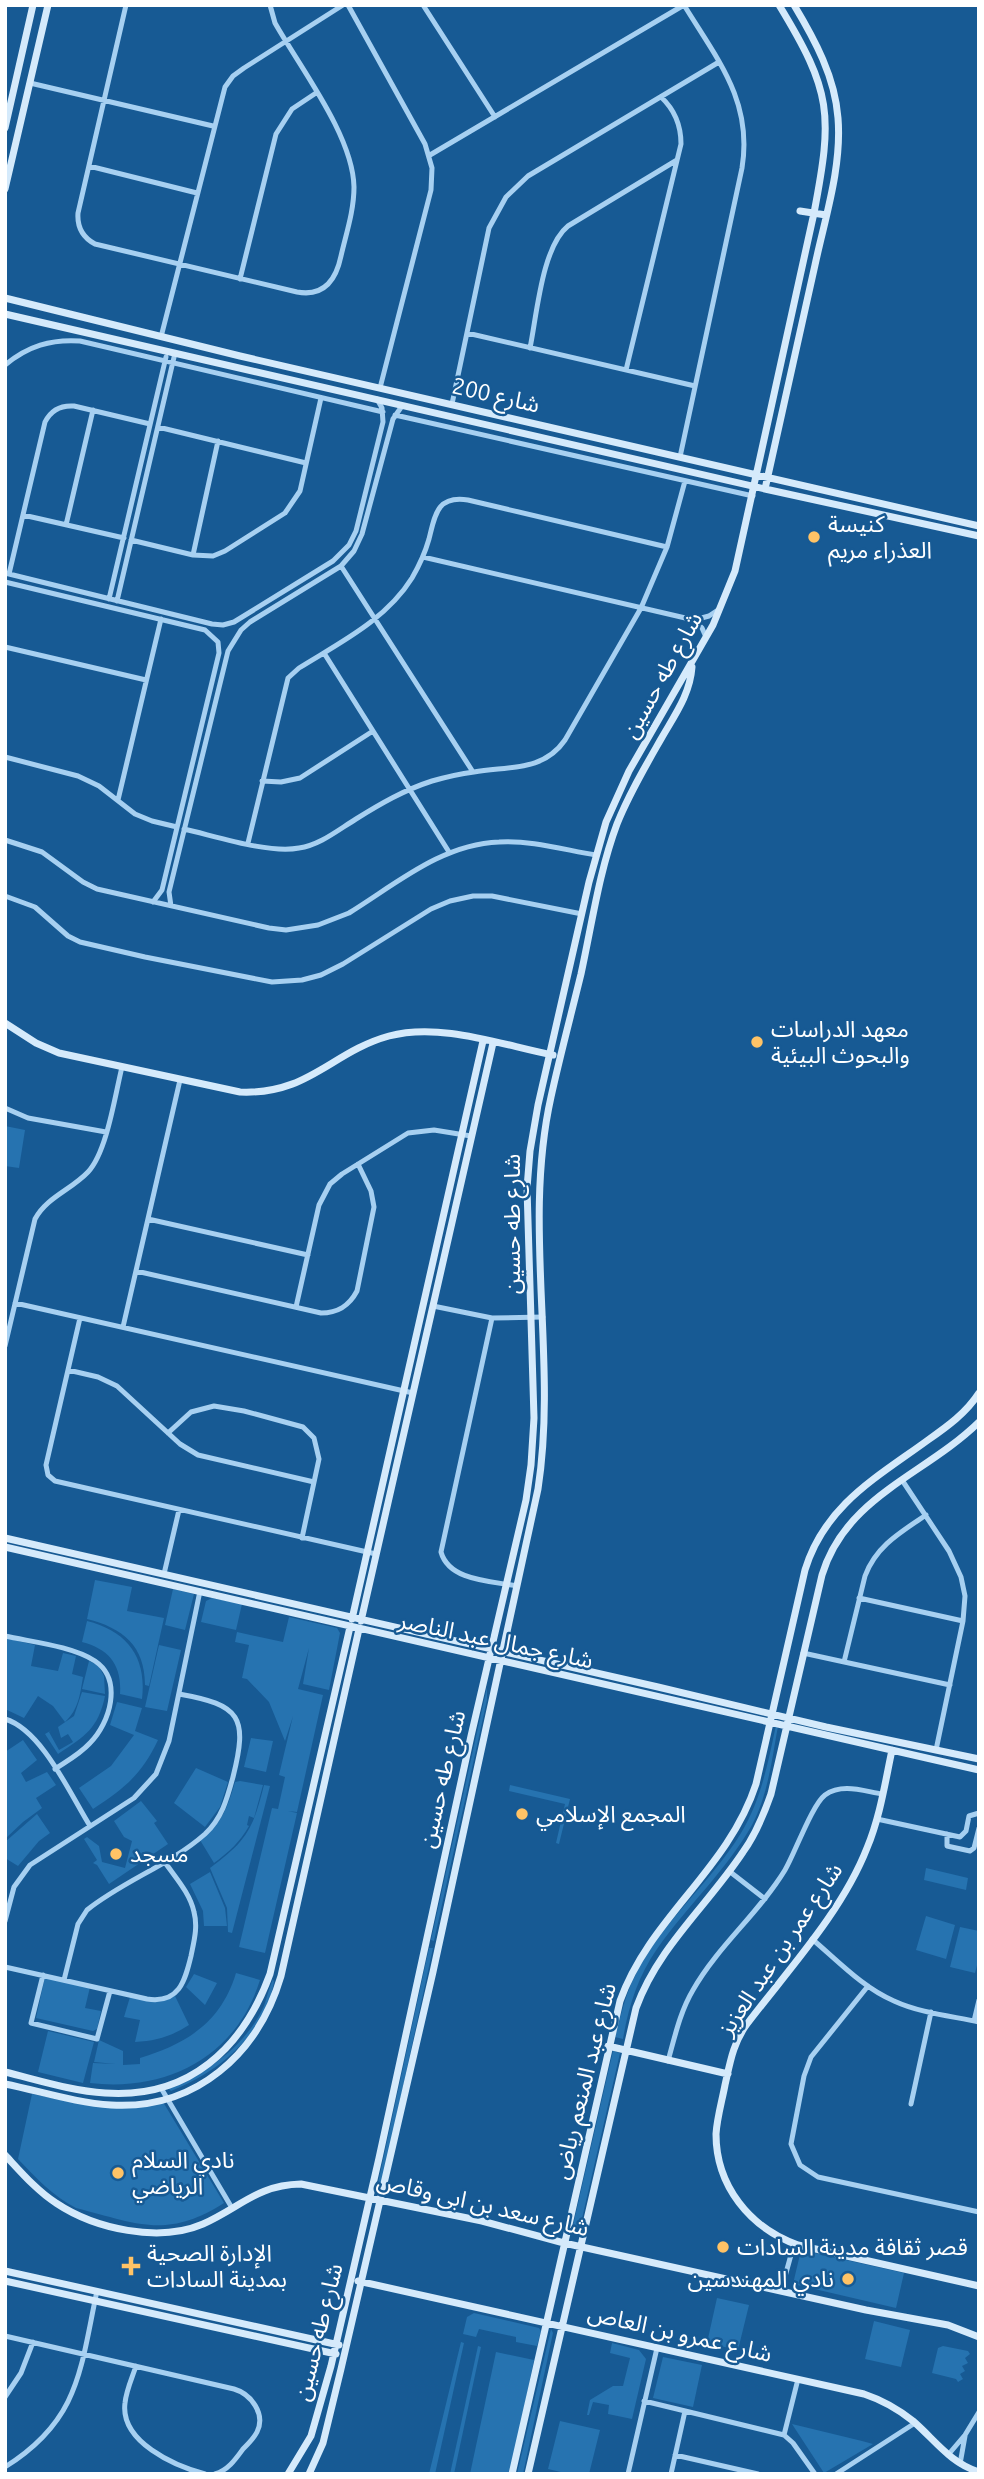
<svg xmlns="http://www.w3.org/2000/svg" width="984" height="2479" font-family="Ubuntu,'Noto Sans Arabic',sans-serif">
<rect width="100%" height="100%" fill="#175a94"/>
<path fill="#2673b0" d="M5,1126L25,1130L19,1168L5,1166Z
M95,1580L132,1587L127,1611L164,1618L149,1686L145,1685C145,1646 123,1628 87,1619Z
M173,1589L194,1594L185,1630L165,1625Z
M212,1598L242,1604L236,1630L201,1622L206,1601Z
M289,1617L337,1628L340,1633L329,1690L303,1684L309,1648L298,1689L323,1695L297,1812L288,1811L297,1813L265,1953L239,1947L272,1808L278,1809L285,1777L279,1775L293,1716L285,1741L269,1702L247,1679L242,1678L249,1645L235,1642L237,1632L283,1642Z
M87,1621C127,1631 147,1657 142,1699L120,1694C122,1665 109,1649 82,1642Z
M5,1638L35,1645L31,1666L58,1671L63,1653L76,1656L72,1674L83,1677C80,1694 79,1709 65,1722L53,1706L38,1696L24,1718L5,1709Z
M159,1645L181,1650L167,1711L145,1707Z
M89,1661L98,1665L104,1676L105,1694L82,1689Z
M487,1687V1700L434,1941L431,1940Z
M82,1692L105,1696C98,1729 85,1736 58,1754L45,1734L52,1730L49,1732L59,1750L73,1742L68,1734L61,1738L58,1727L74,1716Z
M117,1702L142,1708L135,1731L158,1740C142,1774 124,1789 93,1809L79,1788L111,1766L134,1735L110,1725Z
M776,1725L778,1726C772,1759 768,1795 752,1825C726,1871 687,1906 657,1949C638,1976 628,2008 623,2039L615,2037C621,2016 625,1995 635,1976C661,1922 710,1884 741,1833C761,1800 768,1763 776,1725Z
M251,1738L273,1741L266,1772L244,1767Z
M23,1740L37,1760L21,1773L26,1782L47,1772L56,1785L36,1798L42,1808L23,1822L5,1839V1752Z
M196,1768L228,1782L220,1807L205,1827L174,1803Z
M240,1781L263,1785L254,1818L249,1816L247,1825L249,1826C240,1842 229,1852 214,1863L200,1840C221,1825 228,1807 235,1782Z
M264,1785L270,1786L232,1933L228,1932L227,1908L210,1868C247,1841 253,1829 264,1785Z
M510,1785L570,1799L559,1844L556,1843L565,1804L509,1791Z
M141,1801L157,1821L154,1823L168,1844L109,1884L97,1865L93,1863L97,1860L84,1839L87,1837L99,1846L102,1862L125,1868L132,1841L124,1837L114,1821Z
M37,1814L50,1833L39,1841L18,1866L5,1858V1842Z
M926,1868L968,1878L966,1890L924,1880Z
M210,1872L225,1908L227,1926H204L203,1911L190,1884Z
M926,1916L955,1925L946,1959L916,1950Z
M960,1927L979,1931V1958L975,1973L950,1967Z
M429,1948H433L380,2193L376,2192Z
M236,1973L260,1980C236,2057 167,2092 90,2083L93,2063L116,2064L94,2062L99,2040L123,2051V2065L140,2064V2058C186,2044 221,2023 236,1973Z
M194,1974L217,1983L205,2005L186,1987Z
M45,1977L90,1987L85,2008L101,2011L97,2029L93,2031L36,2018Z
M273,1979L274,1982C264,2035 219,2072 171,2091L169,2089V2087C208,2073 246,2045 264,2006C267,1997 269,1988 273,1979Z
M175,1996L189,2025C172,2036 156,2041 135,2042L140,2020L124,2017L130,1997L145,2000Z
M48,2031L94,2042L83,2083L38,2072Z
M613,2051L620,2053L578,2236L571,2234Z
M32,2094C76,2103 118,2115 163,2102L224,2203C166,2240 136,2223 76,2208C53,2196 36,2178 18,2159Z
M801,2250L904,2273L896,2308L793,2284Z
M717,2298L749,2305L738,2350L707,2343Z
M474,2313L539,2328L541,2331L537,2346L516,2342V2337L479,2329L476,2337L463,2334L467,2317Z
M874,2321L910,2330L901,2367L865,2359Z
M551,2329L553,2333L523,2474H517Z
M461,2342L464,2343L435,2474H429Z
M612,2343L639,2350L646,2359L632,2419L608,2414L609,2405L593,2402L589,2415H587L590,2400L613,2386H623L630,2358L610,2353Z
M478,2346L481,2347L454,2474H450Z
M943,2346L968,2351L970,2354L965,2358L968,2363L962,2366L965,2371L960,2374L963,2379L958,2382L956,2379L932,2373L938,2348Z
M496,2352L534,2360L510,2474H470Z
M663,2357L702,2365L693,2407L653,2398Z
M560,2421L600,2430L589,2474H569L548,2469Z
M792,2424L862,2441L873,2444L824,2473Z"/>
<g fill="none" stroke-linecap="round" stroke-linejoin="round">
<path stroke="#a7d0f1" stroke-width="5" d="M126,5L78,213C77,227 82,237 95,244L297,292C324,297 336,280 341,256C346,234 354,211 354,187C353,136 301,69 275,23L270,5
M348,5L425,144L432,168L431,190L380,388
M423,5L495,117
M30,83L213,126
M430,155L684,5
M89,166L197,193
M240,279L276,134L292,109L316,93
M467,333L695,386
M161,337L225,87L233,76L244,68L343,5
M530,348C537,314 542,247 568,226L677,160
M5,365C28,346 51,339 80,341L383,412
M626,370L681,144C681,125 675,110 661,97
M452,404L489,228L506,197L528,176L719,62
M395,415L753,496
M158,427L306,463
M680,457L742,168C753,101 717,59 684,5
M23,515L124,538
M66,525L93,410
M131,540L193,555L213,556L225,551L285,513L300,491L321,398
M193,555L218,441
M423,557L694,620L709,616L718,610
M341,566L473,772
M5,573L212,624L223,625L234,622L333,561L349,545L356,531L383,422L382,408L377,399
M9,574L45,422C51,410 60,405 74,406L150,424
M5,582L205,630L218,642L219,653L162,890L153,902
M109,599L166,357
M117,601L175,353
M694,620L702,628L706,637
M5,647L146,680
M324,653L449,852
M5,757L78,776L99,786L135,814L152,821L177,827
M262,781L281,782L300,778L373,731
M118,800L161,619
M184,829C215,836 269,854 299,848C320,845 338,830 356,819C380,804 404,790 432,781C446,777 459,774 474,772C508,766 543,772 565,740L641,608L667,547L685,481
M5,840L42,852L83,882L97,889L269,928L286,930L318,925L349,913C396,884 442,844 499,842C531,840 565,850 596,855
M248,843L288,678L299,668C339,643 386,620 412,578C419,566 425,553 429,539C435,515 437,495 468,500L667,547
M5,896L35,907L68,936L80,942L145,957L272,982L302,980L321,975L343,964L431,909L450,901L473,896H492L582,914
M171,906L169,892L228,651L241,630L250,622L341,566L354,551L362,534L393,419L402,406
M5,1108L28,1118L106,1132
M148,1219L308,1255
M136,1271L321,1313C338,1313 349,1306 357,1291L374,1207L371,1191L358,1164
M15,1303L413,1393
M433,1306L492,1318L543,1317
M296,1307L319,1205L330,1184L342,1174L408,1133L434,1130L471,1136
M80,1318L46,1465L48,1475L55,1481L376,1554
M492,1318L441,1552C449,1581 491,1581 517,1586
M123,1327L180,1080
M5,1346L35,1219C47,1197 71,1190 88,1172C107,1152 115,1095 122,1067
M68,1370L98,1377L117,1386L180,1444L198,1455L314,1482
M168,1433L191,1412L214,1406L244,1411L303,1427L314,1438L319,1459L302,1538
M902,1480L949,1551L961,1577L965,1596L963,1621L936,1750
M164,1574L179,1510
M859,1598L963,1621
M5,1636C32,1642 72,1646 95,1661C123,1680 110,1723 90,1743C80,1754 67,1761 55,1769
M803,1653L950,1685
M844,1662L865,1576C876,1546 901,1532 926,1515
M5,1719C42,1730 70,1794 90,1826
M877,1819L960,1837L966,1831L969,1816L979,1813
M947,1834V1846L970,1851L974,1848L979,1828
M729,1871L765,1899
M5,1921L14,1887L30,1865L134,1798L156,1774L169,1741L200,1591
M812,1939C837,1960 863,1988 894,2001C920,2013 951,2016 979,2022
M5,1967L147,1999C179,2004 185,1981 191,1956C194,1941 198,1927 194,1912C190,1893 175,1877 164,1861
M43,1975L31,2023L97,2039L110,1991
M64,1980L78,1924L87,1910C123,1881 170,1865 205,1834C222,1818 227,1799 233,1777C248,1717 241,1705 179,1694
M868,1986L811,2057L804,2076L791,2144L800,2165L818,2177L979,2212
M974,2021L979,2000
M668,2061C675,2036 680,2012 693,1990C718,1946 759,1913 785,1870C795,1853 812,1805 825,1795C842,1783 863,1791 882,1794
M161,2088L232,2208
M911,2104L931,2012
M781,2291L794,2244
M5,2336L234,2389C251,2394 266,2414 257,2432C254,2438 248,2444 243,2449C235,2460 228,2470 215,2474
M136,2366C132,2378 126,2391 125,2403C120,2442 175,2466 205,2474
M5,2397L21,2373L33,2342
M644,2401L784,2435L793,2443L815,2474
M784,2435L798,2379
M675,2455L758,2474
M948,2455L965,2435L979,2412
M960,2464L965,2436
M5,2467C80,2420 80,2370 97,2291
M628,2474L657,2348
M671,2474L685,2411
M836,2474L915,2423"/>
<path stroke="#d5eafb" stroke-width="7" d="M5,128L33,5
M5,189L48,5
M800,211L826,215
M5,298L240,356L979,526
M5,314L765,489L979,536
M765,489C782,415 798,340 815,265C825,218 842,167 838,118C835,77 815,40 794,5
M5,1023L36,1043L59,1053L240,1092C309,1095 331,1052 389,1036C440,1022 502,1045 553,1055
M5,1538L658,1687L826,1727L979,1759
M5,1547L979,1770
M352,1619L483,1041
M361,1621L493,1043
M892,1750C885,1783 880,1817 867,1848C842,1912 788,1970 747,2024C733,2043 730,2063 725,2085C722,2101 717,2118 716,2134C716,2186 750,2228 798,2245L979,2286
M608,2046L728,2074
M5,2072C38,2080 72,2091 105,2093C189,2099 243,2048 270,1974L350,1627
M5,2084C40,2091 76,2103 111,2105C196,2110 258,2054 281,1976L359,1629
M5,2155C20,2171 37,2191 56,2203C95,2229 159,2243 203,2224C241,2207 257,2185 301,2184L482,2221L564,2243L866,2310L948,2325L979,2337
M5,2271L339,2345
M5,2281L336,2354
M358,2281L864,2394C882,2400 898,2409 913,2421C935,2440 950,2463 979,2472
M288,2474L311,2436L331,2366L379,2158L471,1736L526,1500L531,1465L534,1418L527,1188L530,1151L538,1105L589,882L606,822L629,771L713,625L735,571L814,213C833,114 832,92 779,5
M309,2474L323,2443L341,2369L433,1972L538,1489C558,1359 522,1227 551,1097C560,1056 571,1015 581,974C592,924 599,872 617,824C629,794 645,767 661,739C674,716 690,695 692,667
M512,2474L620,2001C650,1917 728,1870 756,1784L805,1570C825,1505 876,1478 928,1440C948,1426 966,1413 979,1393
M528,2474L636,2008C658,1947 708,1905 743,1852C756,1834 764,1814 771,1794L822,1575C846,1496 925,1475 979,1422"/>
</g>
<g fill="#ffc366" stroke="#175a94" stroke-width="2.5">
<circle cx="814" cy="537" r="7"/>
<circle cx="757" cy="1042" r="7"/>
<circle cx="522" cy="1814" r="7"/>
<circle cx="116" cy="1854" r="7"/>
<circle cx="118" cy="2173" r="7"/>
<circle cx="723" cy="2247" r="7"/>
<path d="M127.5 2255.5h7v7h7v7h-7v7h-7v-7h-7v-7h7z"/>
<circle cx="848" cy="2279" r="7"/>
</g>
<g text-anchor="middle" stroke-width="5" stroke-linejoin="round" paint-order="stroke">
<g font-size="23" fill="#fff" stroke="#175a94">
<text transform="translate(496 395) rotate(13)" y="8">شارع 200</text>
<text transform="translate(662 675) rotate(-61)" y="8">شارع طه حسين</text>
<text transform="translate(512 1224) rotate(-90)" y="8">شارع طه حسين</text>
<text transform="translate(496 1640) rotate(12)" y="8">شارع جمال عبد الناصر</text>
<text transform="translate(442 1779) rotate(-77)" y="8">شارع طه حسين</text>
<text transform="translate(780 1949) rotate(-56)" y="8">شارع عمر بن عبد العزيز</text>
<text transform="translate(584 2081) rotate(-76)" y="8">شارع عبد المنعم رياض</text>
<text transform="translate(483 2204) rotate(13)" y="8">شارع سعد بن ابى وقاص</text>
<text transform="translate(318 2332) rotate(-76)" y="8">شارع طه حسين</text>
<text transform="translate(680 2333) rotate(13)" y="8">شارع عمرو بن العاص</text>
</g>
<g font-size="23" fill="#fff" stroke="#175a94" text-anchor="start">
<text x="828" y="532">كنيسة<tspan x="828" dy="26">العذراء مريم</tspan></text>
<text x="771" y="1037">معهد الدراسات<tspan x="771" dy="26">والبحوث البيئية</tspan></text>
<text x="536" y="1822">المجمع الإسلامي</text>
<text x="130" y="1862">مسجد</text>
<text x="132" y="2168">نادي السلام<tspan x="132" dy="26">الرياضي</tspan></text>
<text x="737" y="2255">قصر ثقافة مدينة السادات</text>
<text x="147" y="2261">الإدارة الصحية<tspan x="147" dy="26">بمدينة السادات</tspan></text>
<text x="834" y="2287" text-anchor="end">نادي المهندسين</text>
</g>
</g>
<rect width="984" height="2479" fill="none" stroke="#ffffff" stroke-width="14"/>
</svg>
